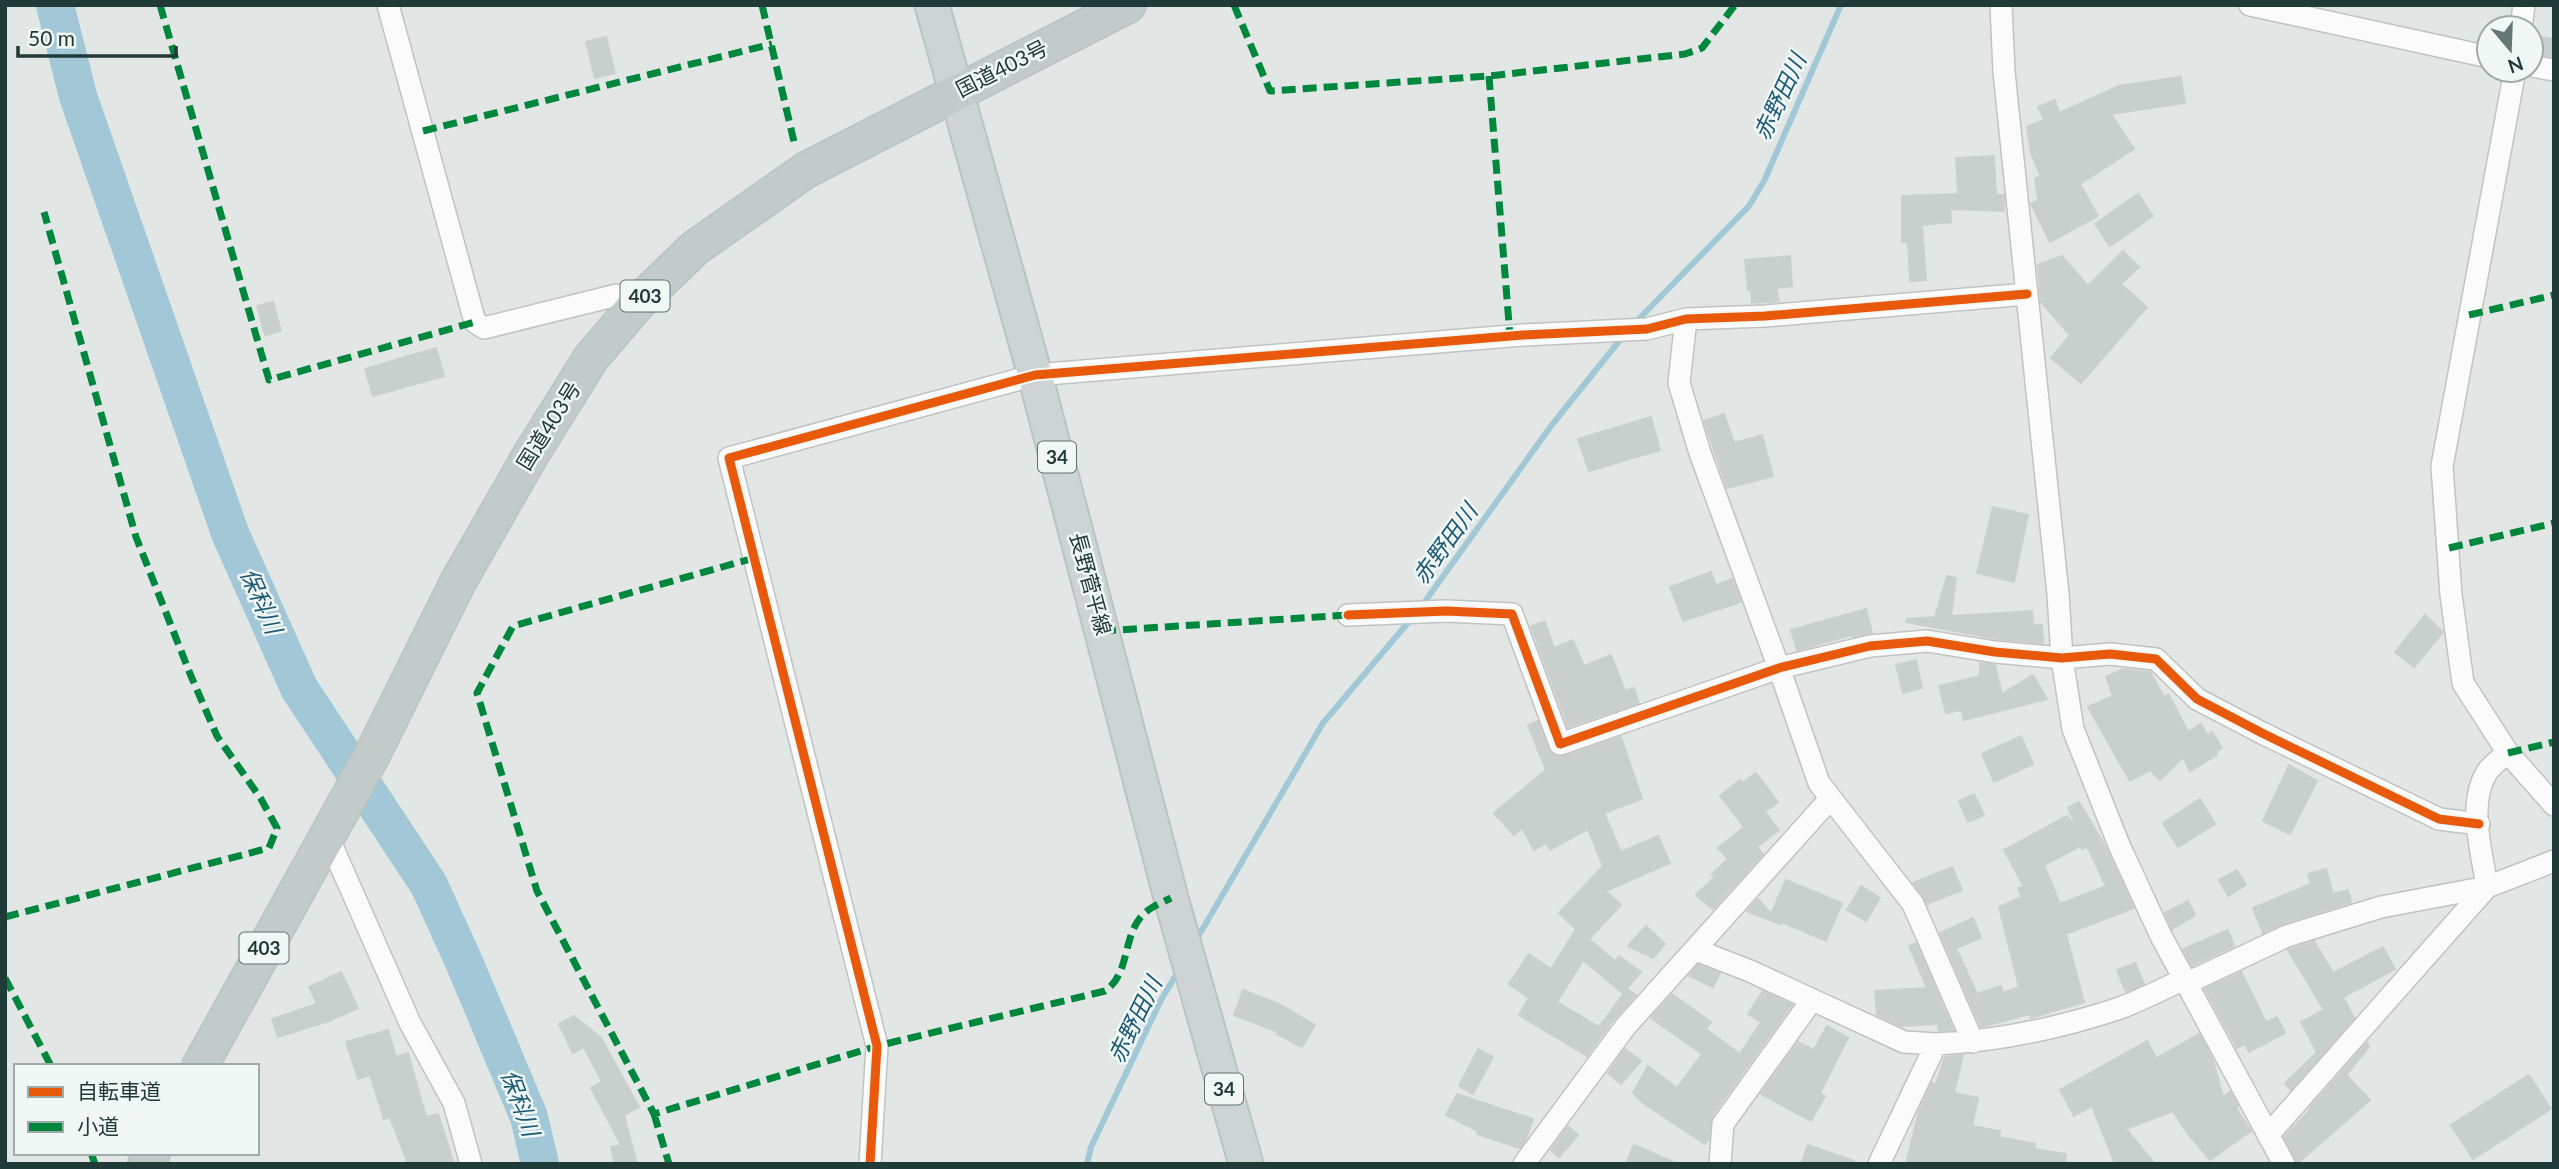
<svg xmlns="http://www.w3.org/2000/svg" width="2559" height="1169" font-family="Lato,'Noto Sans JP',sans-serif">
<rect width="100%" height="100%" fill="#e2e7e6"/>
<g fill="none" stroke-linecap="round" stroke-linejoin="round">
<path stroke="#a2c8d7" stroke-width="6" d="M1634,324L1749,206L1764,181L1841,5
M1421,607L1551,426L1624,335
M1195,942L1323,723L1412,618
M1087,1164L1091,1147L1161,1000L1179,970"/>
<path stroke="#a2c8d7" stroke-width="38" d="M55,5L78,96L230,533L299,688L429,885L464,962L529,1117L540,1164"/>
</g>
<path fill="#c9cfcd" stroke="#cbd0cf" stroke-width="2" fill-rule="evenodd" d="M2532,35L2554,39V57L2531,53Z
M606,37L615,73L595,78L586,42Z
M2181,77L2185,103L2111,114L2134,149L2080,184L2098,216L2050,242L2031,204L2038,200L2035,178L2041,177L2031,153L2027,127L2044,120L2038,107L2055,100L2059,113L2119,86Z
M1994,156L1996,195H2004V211L1950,209L1951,222L1922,225L1926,280L1910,281L1908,242H1902V196L1958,194L1956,158Z
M2138,194L2153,216L2110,246L2095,224Z
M2123,251L2139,267L2121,284L2147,307L2081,383L2051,358L2070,335L2041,302L2038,265L2062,256L2088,286Z
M1790,256L1792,286L1776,288L1779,301L1752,303L1751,290H1748L1745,260Z
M273,302L281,331L265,335L257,306Z
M436,348L444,376L373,396L365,369Z
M1724,414L1734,443L1762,435L1773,476L1727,488L1704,421Z
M1651,417L1660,450L1589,471L1578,439Z
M1993,507L2028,515L2014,582L1977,573Z
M1711,572L1716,585L1732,579L1741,602L1683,621L1670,587Z
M1947,576L1956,578L1951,616L2032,611L2033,625H2042L2043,643L1997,639L1906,622L1907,619L1935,617Z
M1866,609L1872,633L1853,637L1852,635L1797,650L1791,630Z
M2425,615L2443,632L2414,667L2395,652Z
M1545,622L1554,648L1573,640L1584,666L1611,655L1625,691L1634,688L1639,703L1568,727L1531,626Z
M1916,660L1922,688L1903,693L1896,665Z
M1980,663L1995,665L2002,694L2033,675L2047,699L1964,720L1961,710L1946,713L1939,686L1980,676Z
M2123,669L2150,672L2164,697L2169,695L2188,732L2201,724L2207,735L2212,732L2222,748L2216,752L2217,755L2190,771L2183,757L2160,780L2150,770L2130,781L2088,707L2113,696L2106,677Z
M1538,721L1548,749L1558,757L1621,737L1642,799L1604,813L1621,852L1658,836L1670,863L1606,891L1621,905L1589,939L1615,961L1619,956L1641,972L1623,993L1583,960L1557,1002L1599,1027L1627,989L1636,995L1614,1019L1587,1056L1519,1015L1529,998L1509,984L1529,954L1551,969L1576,929L1559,913L1603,866L1588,829L1550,850L1546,843L1534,850L1522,828L1514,835L1494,813L1546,770L1528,725Z
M2021,736L2033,764L1994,782L1982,754Z
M2289,765L2317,781L2290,834L2263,821Z
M1756,773L1778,802L1765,812L1779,830L1757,847L1763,854L1713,909L1696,895L1715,877L1712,874L1728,859L1718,848L1744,827L1720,796L1740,780L1742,783Z
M1974,794L1984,815L1968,822L1959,801Z
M2200,799L2215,824L2178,847L2163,823Z
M2079,802L2104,844L2134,908L2066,934L2084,1002L2031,1018L2030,1014L1981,1027L1940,933L1973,918L1981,938L1956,948L1977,994L2001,986L2003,993L2019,987L1999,907L2022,897L2018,888L2024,887L2004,850L2067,816L2073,824L2075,823L2068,808ZM2080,846L2082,849L2087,846L2106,886L2060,904L2044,865Z
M1952,867L1962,890L1927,904L1913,883Z
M2326,869L2333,894L2348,890L2351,902L2283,924L2263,933L2253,908L2311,884L2308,874Z
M2237,870L2246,885L2228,896L2219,880Z
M1786,880L1842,903L1826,941L1777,920L1782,925L1747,911L1758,899L1771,914Z
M1861,886L1880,898L1866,921L1847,910Z
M2188,901L2195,915L2172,929L2165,913Z
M1646,926L1665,944L1653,958L1628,946Z
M2228,930L2234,946L2192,966L2183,949Z
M2314,941L2333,973L2383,947L2395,969L2343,997L2354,1018L2291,1090L2285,1083L2317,1052L2301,1022L2324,1010L2288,950Z
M1916,943L1953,1030L1939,1031L1938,1024L1901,1026L1877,1015L1875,991L1927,988L1909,946Z
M2135,963L2144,984L2126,992L2117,970Z
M1698,965L1720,973L1713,987L1689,976Z
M341,972L358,1008L329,1021L278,1037L272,1019L317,1004L309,987Z
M2241,972L2266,1022L2277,1017L2285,1033L2249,1052L2245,1044L2237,1048L2205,989Z
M1243,990L1279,1004L1315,1025L1302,1047L1277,1034L1278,1032L1234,1015Z
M1763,991L1792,1005L1712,1116L1709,1139L1705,1144L1643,1103L1633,1093L1648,1066L1677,1088L1702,1054L1651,1018L1672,994L1711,1022L1706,1029L1740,1054L1761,1022L1748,1014Z
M574,1016L601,1038L639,1107L624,1115L637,1164H615L611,1147L621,1145L591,1088L602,1082L584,1047L573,1053L559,1024Z
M1827,1026L1848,1038L1820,1093L1825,1096L1811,1121L1761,1094L1798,1042L1814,1050Z
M388,1030L396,1057L408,1053L426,1117L438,1114L454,1164H408L390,1117L384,1119L370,1075L358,1079L346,1042Z
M2199,1034L2213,1060L2223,1097L2230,1092L2238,1106L2236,1108L2251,1131L2210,1160L2188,1134L2173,1111L2126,1129L2155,1164H2115L2092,1106L2074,1116L2060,1090L2147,1041L2156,1058Z
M2367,1043L2369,1047L2346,1075L2370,1100L2297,1164L2284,1137L2310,1110L2309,1109Z
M1478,1049L1493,1057L1473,1094L1459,1086Z
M1625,1049L1641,1061L1621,1084L1608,1073Z
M1963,1055L1954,1093L1978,1098L1972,1126L2000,1131L1999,1137L2035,1144L2034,1149L2066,1154L2065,1164H1906L1919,1111L1932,1083L1936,1084L1945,1057Z
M2529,1075L2551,1109L2473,1159L2451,1125Z
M1457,1094L1533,1119L1526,1139L1520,1148L1477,1134L1478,1131L1446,1115Z
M1568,1126L1578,1135L1559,1157L1551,1150Z
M1634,1145L1678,1164H1626Z
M1808,1145L1854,1161V1164H1801Z"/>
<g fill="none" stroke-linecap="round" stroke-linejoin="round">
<defs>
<path id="minor" d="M388,5L475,322L484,328L617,295L639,302
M2001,5L2004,72L2058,594L2062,658L2073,729L2119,845L2161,936L2284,1164
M2250,5L2489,57
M2521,28L2524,5
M2531,66L2554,70
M2515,70L2442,466L2451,595L2463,683L2508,753L2554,805
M1686,319L1679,383L1700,453L1779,668L1819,783L1913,904L1973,1042
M1348,615L1446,611L1512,614L1560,744L1779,668L1870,646L1927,641L1995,652L2062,658L2110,654L2156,659L2197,699L2262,733L2439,819L2479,824
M328,837L410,1023L454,1103L471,1164
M1696,950L1750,971L1904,1042L1936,1044L1879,1164
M2187,983L2287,936L2381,907L2487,887L2554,861
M1936,1044C1999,1041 2060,1028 2120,1008C2142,1000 2163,989 2184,979
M2268,1135L2487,887C2482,852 2467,804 2487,772C2492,765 2501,758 2508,753
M870,1164L877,1046L729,458L1035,375L1523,335L1647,329L1686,319L1765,316L2027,294
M1524,1164L1625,1027L1830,799
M1720,1164L1723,1124L1812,1000"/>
<path id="primary" d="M932,5L1035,375L1171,898L1246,1164"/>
<path id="trunk" d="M200,1066L371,757L458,582L530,456L591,358L639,302L695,248L806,170L1128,5
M146,1164L152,1153"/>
</defs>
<use href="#minor" stroke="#bfc4c3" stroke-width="24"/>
<use href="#primary" stroke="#bbc4c3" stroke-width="37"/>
<use href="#trunk" stroke="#bbc4c3" stroke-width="38"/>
<use href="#minor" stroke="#fbfbfb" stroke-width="21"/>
<use href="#primary" stroke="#cdd4d3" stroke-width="33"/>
<use href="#trunk" stroke="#c3cbca" stroke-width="35"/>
<path stroke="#00873e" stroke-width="7" stroke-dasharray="14 7" stroke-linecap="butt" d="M160,5L269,380L475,322
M762,5L795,146
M1234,5L1270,91L1489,76L1685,54L1702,48L1735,5
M1489,76L1510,336
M423,131L772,44
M2469,315L2554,295
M2449,548L2554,523
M754,558L513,626L477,693L537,891L654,1114L877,1046L1105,991C1132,973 1121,931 1147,911C1153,906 1163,902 1171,898
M1102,631L1348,615
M2508,753L2554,742
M5,917L269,848L277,828L261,799L217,736L191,676L136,537L44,212
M5,978L51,1066
M654,1114L669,1164
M91,1153L95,1164"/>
<defs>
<path id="cycleway" d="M1348,615L1446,611L1512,614L1560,744L1779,668L1870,646L1927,641L1995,652L2062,658L2110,654L2156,659L2197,699L2262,733L2439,819L2479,824
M870,1164L877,1046L729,458L1035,375L1523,335L1647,329L1686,319L1765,316L2027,294"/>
</defs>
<use href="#cycleway" stroke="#f0f7f5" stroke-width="13"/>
<use href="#cycleway" stroke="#e8590c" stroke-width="9"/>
</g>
<g text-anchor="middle" stroke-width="5" stroke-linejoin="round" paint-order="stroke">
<g fill="#f0f7f5" stroke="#5e7370" stroke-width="2">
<rect x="620.5" y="280.5" width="49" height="31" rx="5"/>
<rect x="1038" y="441.5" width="38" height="31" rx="5"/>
<rect x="239.5" y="932.5" width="49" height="31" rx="5"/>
<rect x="1205" y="1073.5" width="38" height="31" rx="5"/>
</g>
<g font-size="19" font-weight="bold" fill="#203a37">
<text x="645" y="303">403</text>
<text x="1057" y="464">34</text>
<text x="264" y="955">403</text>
<text x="1224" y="1096">34</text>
</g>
<g font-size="21" fill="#203a37" stroke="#f0f7f5">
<text transform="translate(1002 69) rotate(-27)" y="7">国道403号</text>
<text transform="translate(549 426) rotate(-58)" y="7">国道403号</text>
<text transform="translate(1090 584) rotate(75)" y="7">長野菅平線</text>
</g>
<g font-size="23" font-style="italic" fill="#1b5975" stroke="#f0f7f5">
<text transform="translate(1780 97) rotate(-65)" y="8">赤野田川</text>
<text transform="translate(1445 544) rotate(-54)" y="8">赤野田川</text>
<text transform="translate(261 601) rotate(66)" y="8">保科川</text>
<text transform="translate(1135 1020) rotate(-64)" y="8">赤野田川</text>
<text transform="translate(520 1103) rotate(70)" y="8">保科川</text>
</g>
</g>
<rect width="2559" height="1169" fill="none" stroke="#203a37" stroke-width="14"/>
<rect x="14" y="1064" width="245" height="91" fill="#f0f7f5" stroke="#9daba9" stroke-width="2"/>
<rect x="28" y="1087" width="35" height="10" fill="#e8590c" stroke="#9daba9" stroke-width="2"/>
<text x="77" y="1099" font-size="21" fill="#203a37">自転車道</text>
<rect x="28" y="1122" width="35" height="10" fill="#00873e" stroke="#9daba9" stroke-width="2"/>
<text x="77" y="1134" font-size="21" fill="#203a37">小道</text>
<g transform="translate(2510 49) rotate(161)"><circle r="33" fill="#f0f7f5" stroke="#9daba9" stroke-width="2"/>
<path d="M0-5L12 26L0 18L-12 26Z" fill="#647774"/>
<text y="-10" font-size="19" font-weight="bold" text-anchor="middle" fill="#203a37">N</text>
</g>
<path d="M18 46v10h158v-10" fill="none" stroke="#203a37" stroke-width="3.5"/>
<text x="28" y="46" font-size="21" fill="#203a37" stroke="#f0f7f5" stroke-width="5" paint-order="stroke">50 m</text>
</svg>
